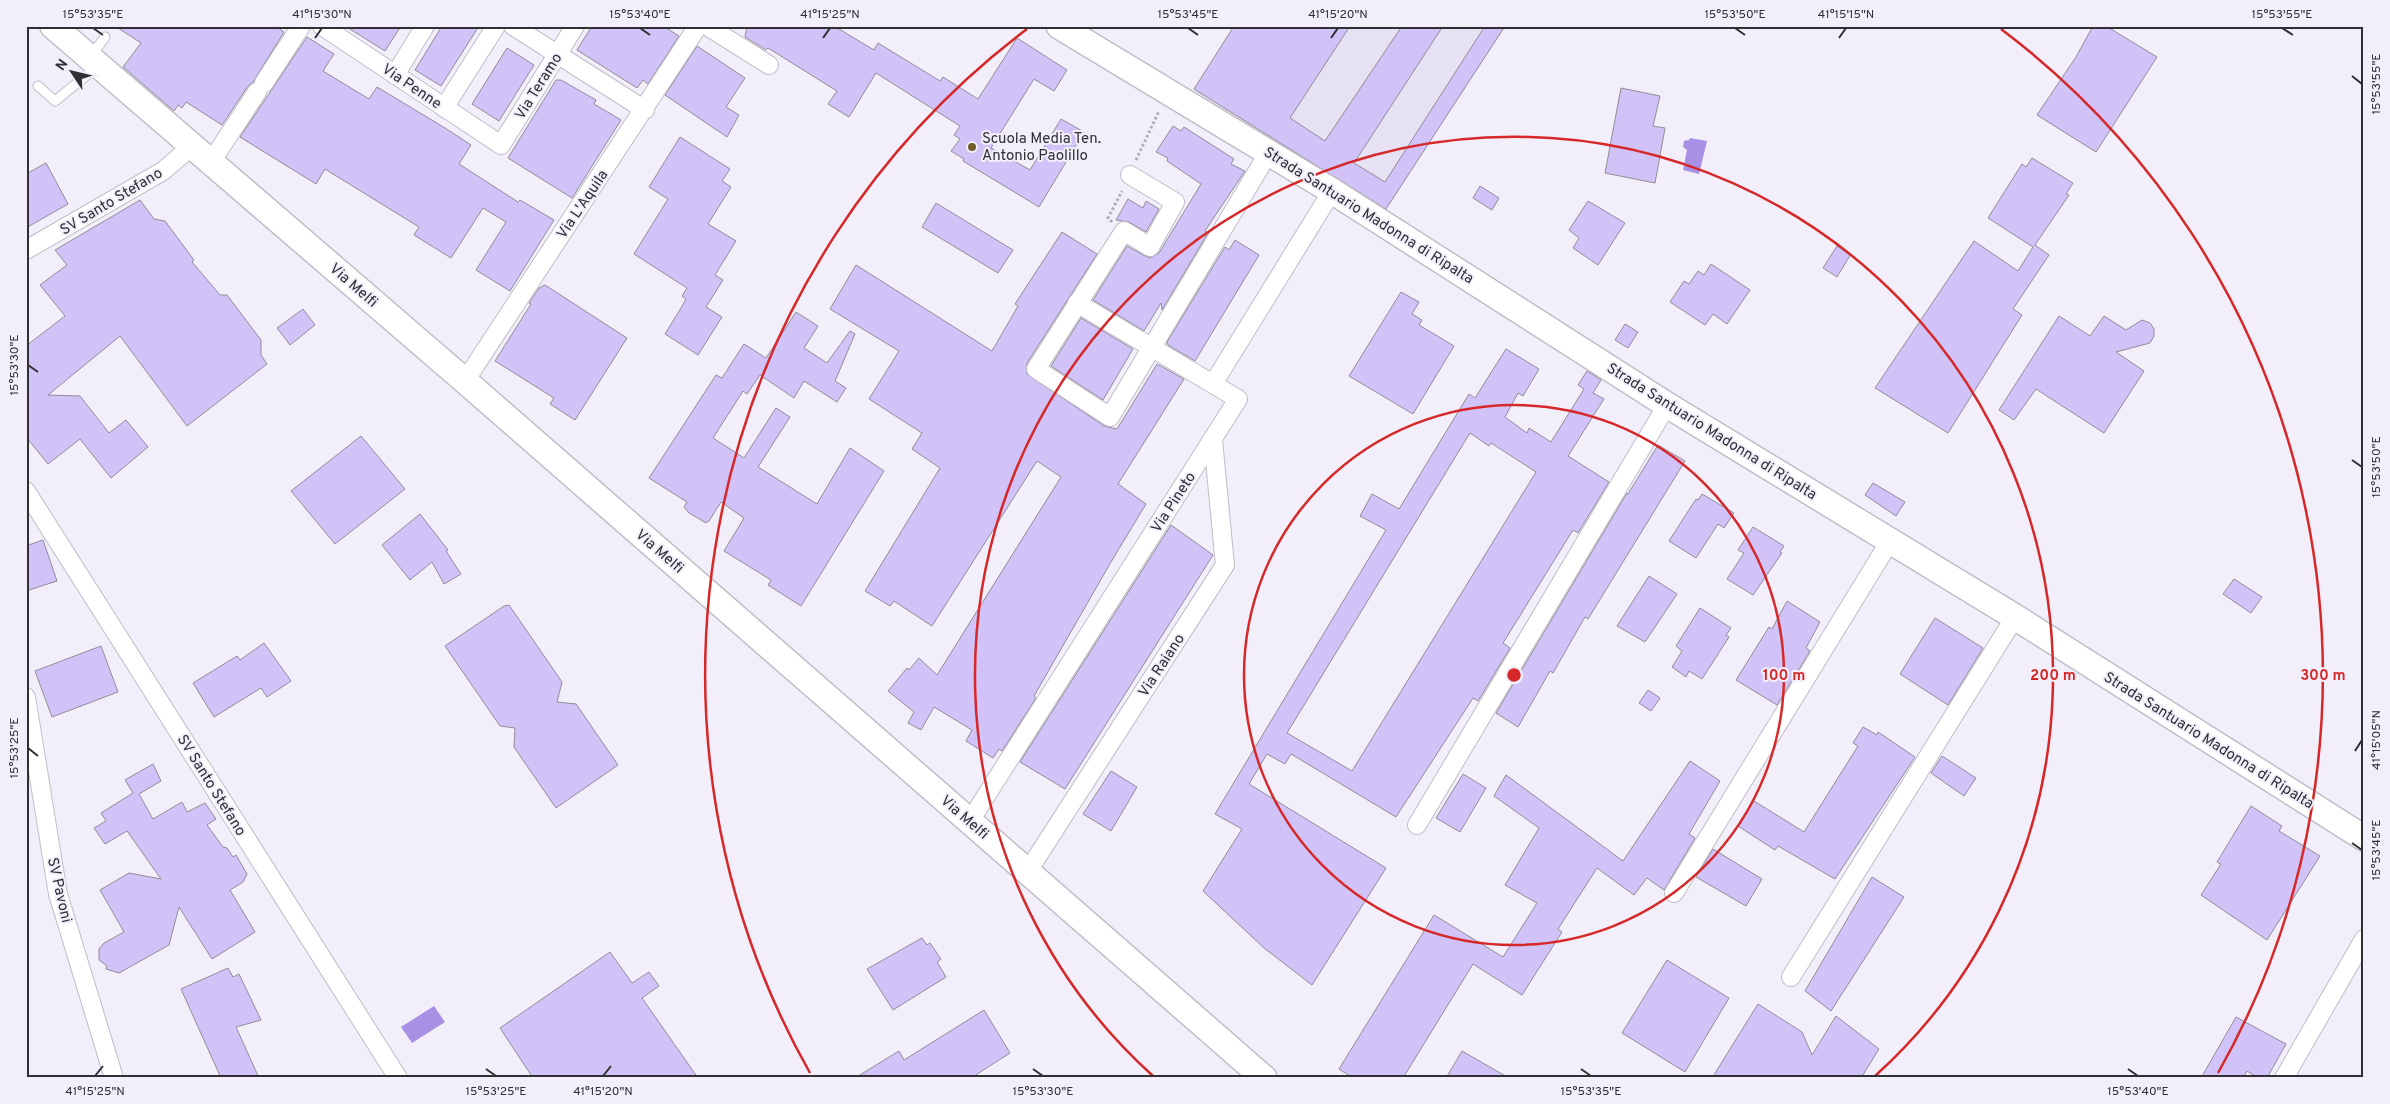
<svg xmlns="http://www.w3.org/2000/svg" width="2390" height="1104" font-family="Overpass,sans-serif">
<rect width="100%" height="100%" fill="#f2effb"/>
<path fill="#e6e2f4" d="M1236,26H1506L1384,212L1194,91Z"/>
<path fill="#a890e4" d="M1690,138L1707,141L1699,174L1683,170L1687,150L1683,147L1684,141L1689,140Z
M434,1006L445,1022L412,1043L401,1027Z"/>
<path fill="#d1c3f8" stroke="#8f8d97" fill-rule="evenodd" d="M115,26H275L284,32L253,82L248,86L222,125L186,102L182,108L178,105L174,111L123,67L141,43Z
M345,26H401L385,51Z
M442,26H479L441,86L415,70Z
M592,26H663L679,36L648,84L643,80L637,88L577,50Z
M747,26H834L874,50L878,43L940,81L943,77L978,99L1017,38L1067,70L1054,91L1034,79L991,148L1030,170L1061,119L1084,132L1039,207L963,161L964,159L951,151L960,139L954,135L960,126L895,85L876,73L849,117L828,104L837,91L768,48L766,50L745,37Z
M1234,26H1350L1290,118L1325,141L1402,26H1443L1354,163L1385,182L1485,26H1505L1386,209L1194,89Z
M2093,26H2106L2157,57L2096,152L2037,115L2076,57Z
M307,37L334,54L323,71L369,99L377,87L445,128L471,145L459,164L518,202L520,200L554,220L510,291L476,270L506,222L483,208L451,258L414,235L419,227L325,169L316,184L240,137Z
M697,46L745,78L726,107L739,115L727,137L665,95Z
M507,48L534,65L499,121L472,104Z
M556,80H561L596,100L594,104L621,120L572,198L508,158Z
M1621,88L1660,96L1653,126L1665,128L1655,183L1605,173Z
M1173,126L1181,131L1184,127L1234,159L1231,164L1245,171L1205,231L1208,233L1162,310L1161,303L1144,331L1093,300L1127,246L1149,258L1159,253L1201,184L1167,161L1168,158L1156,152Z
M680,137L730,169L722,181L731,187L708,224L736,241L715,275L723,280L706,307L722,317L698,355L665,334L681,308L686,299L682,296L687,288L634,254L668,199L649,187Z
M2032,158L2073,183L2066,194L2069,195L2035,245L2049,255L2013,309L2022,315L1948,433L1875,388L1974,241L2018,271L2033,247L1988,218L2022,164L2026,167Z
M46,163L68,204L26,228V174Z
M1480,186L1499,198L1492,210L1473,198Z
M1128,199L1143,208L1146,201L1159,209L1146,232L1129,222L1116,220Z
M140,200L154,219L165,221L194,260L192,262L220,295H227L261,340V355L267,364L187,426L120,336L48,395L80,396L109,433L126,420L148,447L111,478L80,439L48,464L26,437V346L65,316L40,285L67,265L55,250Z
M1588,201L1625,223L1598,265L1573,248L1579,238L1569,230Z
M936,203L1013,250L998,273L922,227Z
M1062,232L1097,254L1027,363V374L1104,426L1117,429L1157,364L1184,379L1118,484L1146,504L1111,562L1034,696L1036,698L1002,751L999,749L993,758L966,741L972,730L934,707L921,730L908,723L914,712L888,691L907,668L909,670L919,658L937,675L1061,477L1037,461L932,626L894,601L890,606L865,591L940,468L912,449L922,433L869,399L899,351L830,309L856,265L992,351L1018,306L1015,304Z
M1235,240L1259,255L1195,361L1168,345L1167,342L1225,247L1229,250Z
M1837,246L1851,254L1837,277L1823,268Z
M1711,264L1750,290L1727,324L1713,314L1705,325L1670,302L1684,281L1689,284L1698,271L1704,275Z
M545,285L627,338L575,420L550,404L554,398L495,361L531,304L529,303L539,288Z
M1401,292L1419,302L1412,314L1422,320L1419,325L1454,346L1413,414L1349,376Z
M303,309L315,325L290,345L277,328Z
M796,312L818,326L804,348L827,363L850,331L855,334L835,381L846,388L837,402L804,381L794,398L760,375L747,394L743,391L713,438L744,458L776,408L790,417L758,467L817,504L850,448L884,471L801,606L768,585L771,580L724,551L744,518L721,502L709,521L706,523L689,513L684,507L687,502L649,478L716,375L722,378L744,344L766,358Z
M2059,316L2090,336L2104,316L2126,330L2142,320L2150,323L2154,329V336L2150,343L2116,352L2144,371L2104,433L2036,389L2014,420L1999,410Z
M1081,318L1133,349L1103,400L1051,366Z
M1625,324L1638,332L1628,348L1615,340Z
M1506,349L1539,369L1523,396L1518,393L1505,417L1527,433L1529,428L1551,442L1584,389L1578,385L1587,371L1601,380L1593,393L1604,399L1568,456L1609,482L1578,533L1573,530L1503,643L1510,648L1478,701L1473,698L1396,817L1291,754L1285,764L1267,754L1249,784L1386,868L1312,985L1264,948L1203,891L1242,829L1215,814L1386,530L1360,516L1372,494L1399,509L1469,394L1475,398ZM1470,433L1489,446L1491,443L1536,472L1352,771L1287,733Z
M361,436L405,489L335,544L291,491Z
M1658,445L1685,461L1588,619L1585,617L1553,673L1550,671L1518,727L1496,713L1627,493L1628,494Z
M1873,483L1905,502L1896,516L1865,495Z
M1702,494L1734,513L1724,528L1718,524L1696,558L1669,541L1696,499L1698,500Z
M420,514L448,550L446,551L461,574L444,584L432,562L410,580L382,545Z
M1171,525L1213,555L1065,789L1020,762Z
M1753,527L1784,546L1780,552L1782,553L1753,595L1727,579L1744,553L1738,550Z
M43,540L57,581L26,591V546Z
M1649,576L1677,594L1645,642L1617,626Z
M2234,579L2262,597L2251,613L2223,594Z
M1787,601L1820,622L1806,648L1810,651L1777,705L1736,680L1769,627L1772,629Z
M509,605L562,682L557,702L576,704L618,765L556,808L514,747L515,728L500,726L445,646L504,606Z
M1700,608L1731,628L1726,635L1729,637L1702,679L1689,671L1686,677L1672,667L1682,651L1676,646Z
M1935,618L1983,648L1948,705L1900,674Z
M264,643L291,681L267,697L261,688L214,717L193,683L237,656L240,660Z
M101,646L118,692L52,717L35,671Z
M1648,690L1660,698L1651,711L1639,703Z
M1863,727L1877,735L1878,732L1915,757L1835,879L1778,846L1775,850L1738,826L1754,801L1804,832L1858,746L1853,743Z
M1942,756L1976,778L1964,796L1931,773Z
M1690,761L1720,781L1689,834L1695,838L1664,890L1647,878L1634,895L1597,868L1558,929L1562,932L1522,995L1473,964L1403,1078H1353L1339,1069L1434,915L1503,957L1537,903L1505,885L1539,828L1494,796L1506,775L1623,861Z
M153,764L161,781L139,794L153,819L182,802L187,812L205,803L216,819L207,825L223,847L227,848L233,857L236,855L247,874L243,882L230,890L255,932L212,959L179,907L169,945L119,973L106,969L107,966L99,960V949L104,943L124,932L100,890L129,873L161,879L127,831L105,844L94,828L106,821L101,813L133,793L125,780Z
M1111,771L1137,787L1111,831L1083,814Z
M1463,774L1486,788L1460,832L1436,818Z
M2251,806L2282,826L2279,831L2320,856L2267,940L2201,895L2221,864L2217,862Z
M1713,849L1762,879L1746,906L1696,877Z
M1872,877L1904,897L1831,1011L1805,991Z
M922,938L927,945L930,943L941,959L937,962L946,977L893,1010L867,969Z
M610,952L632,983L649,972L659,986L642,998L698,1078H533L500,1028Z
M1667,960L1729,998L1685,1072L1622,1033Z
M228,968L233,977L239,974L261,1020L236,1027L259,1078H221L181,989Z
M1758,1004L1802,1032L1812,1055L1836,1016L1879,1049L1861,1078H1712Z
M984,1010L1010,1053L971,1078H855L899,1051L904,1060Z
M2236,1017L2286,1044L2267,1078H2258L2247,1071L2243,1078H2201Z
M1462,1051L1509,1078H1446Z"/>
<g fill="none" stroke-linecap="round" stroke-linejoin="round">
<defs>
<path id="lane" d="M91,56L105,37
M38,86L55,101L98,66"/>
<path id="street" d="M322,26L501,145L575,26
M513,26L645,110
M707,26L769,65
M395,75L425,26
M264,83L301,26
M444,108L496,26
M211,162L257,92
M1130,175L1175,202L1150,247L1124,231L1036,369L1110,417L1269,152
M26,250L163,171L192,146
M465,381L698,26
M1213,384L1332,191
M26,491L398,1078
M26,697L58,894L114,1078
M970,821L1238,399L1077,303
M1417,825L1667,405
M1028,871L1225,565L1213,440
M1674,893L1890,541
M1791,977L2015,617
M2284,1078L2364,939"/>
<path id="secondary" d="M53,26L465,381L1264,1078
M1059,26L1332,191L1667,405L2015,617L2364,838"/>
</defs>
<use href="#lane" stroke="#c0bdc8" stroke-width="11"/>
<use href="#street" stroke="#c0bdc8" stroke-width="20"/>
<use href="#secondary" stroke="#c0bdc8" stroke-width="28"/>
<path stroke="#afacb6" stroke-width="3" stroke-dasharray="2.5 2.5" stroke-linecap="butt" d="M1136,160L1159,111
M1112,222L1108,218L1122,191"/>
<use href="#lane" stroke="#fff" stroke-width="9"/>
<use href="#street" stroke="#fff" stroke-width="18"/>
<use href="#secondary" stroke="#fff" stroke-width="25"/>
</g>
<path fill="none" stroke="#302f34" stroke-width="2" d="M93,28L103,35M640,28L650,35M1188,28L1198,35M1735,28L1745,35M2282,28L2293,35M315,38L322,28M823,38L830,28M1331,38L1338,28M1839,38L1846,28M2352,76L2362,84M28,365L38,372M2352,460L2362,467M28,748L38,756M2355,751L2362,740M2352,843L2362,850M486,1069L496,1076M1033,1069L1043,1076M1581,1069L1591,1076M2128,1069L2138,1076M95,1076L103,1066M603,1076L611,1066"/>
<g fill="none" stroke="#d62828" stroke-width="2.5">
<circle cx="1514" cy="675" r="270"/>
<path d="M1153 1076A539 539 0 1 1 1875 1076"/>
<path d="M810 1073A809 809 0 0 1 1027 29M2001 29A809 809 0 0 1 2218 1073"/>
</g>
<circle fill="#735e2d" stroke="#f2effb" stroke-width="2" cx="972" cy="147" r="5"/>
<g text-anchor="middle" stroke-width="4" stroke-linejoin="round" paint-order="stroke">
<g font-size="15" fill="#302f34" stroke="#f2effb">
<text transform="translate(412 86) rotate(34)" y="5">Via Penne</text>
<text transform="translate(538 86) rotate(-58)" y="5">Via Teramo</text>
<text transform="translate(111 201) rotate(-31)" y="5">SV Santo Stefano</text>
<text transform="translate(582 204) rotate(-56)" y="5">Via L'Aquila</text>
<text transform="translate(1369 215) rotate(32)" y="5">Strada Santuario Madonna di Ripalta</text>
<text transform="translate(354 285) rotate(41)" y="5">Via Melfi</text>
<text transform="translate(1712 431) rotate(32)" y="5">Strada Santuario Madonna di Ripalta</text>
<text transform="translate(1173 502) rotate(-57)" y="5">Via Pineto</text>
<text transform="translate(660 551) rotate(41)" y="5">Via Melfi</text>
<text transform="translate(1161 665) rotate(-57)" y="5">Via Raiano</text>
<text transform="translate(2209 740) rotate(32)" y="5">Strada Santuario Madonna di Ripalta</text>
<text transform="translate(212 785) rotate(58)" y="5">SV Santo Stefano</text>
<text transform="translate(965 817) rotate(41)" y="5">Via Melfi</text>
<text transform="translate(60 890) rotate(77)" y="5">SV Pavoni</text>
</g>
<g font-size="15" fill="#302f34" stroke="#f2effb" text-anchor="start">
<text x="982" y="143">Scuola Media Ten.<tspan x="982" dy="17">Antonio Paolillo</tspan></text>
</g>
</g>
<circle cx="1514" cy="675" r="8" fill="#d62828" stroke="#f2effb" stroke-width="2.5"/>
<g font-size="15" text-anchor="middle" font-weight="bold" fill="#d62828" stroke="#f2effb" stroke-width="4" stroke-linejoin="round" paint-order="stroke">
<text x="1784" y="680">100 m</text>
<text x="2053" y="680">200 m</text>
<text x="2323" y="680">300 m</text>
</g>
<rect width="2390" height="1104" fill="none" stroke="#f2effb" stroke-width="55"/>
<g transform="translate(72 72) rotate(305)" stroke="#f2effb" stroke-width="4" paint-order="stroke">
<path d="M0-4L9 19L0 12L-9 19Z" fill="#302f34"/>
<text y="-8" font-size="14" font-weight="bold" text-anchor="middle" fill="#302f34">N</text>
</g>
<rect x="28" y="28" width="2334" height="1048" fill="none" stroke="#302f34" stroke-width="2"/>
<g font-size="12" text-anchor="middle" fill="#302f34">
<text x="93" y="18">15°53'35"E</text>
<text x="322" y="18">41°15'30"N</text>
<text x="640" y="18">15°53'40"E</text>
<text x="830" y="18">41°15'25"N</text>
<text x="1188" y="18">15°53'45"E</text>
<text x="1338" y="18">41°15'20"N</text>
<text x="1735" y="18">15°53'50"E</text>
<text x="1846" y="18">41°15'15"N</text>
<text x="2282" y="18">15°53'55"E</text>
<text transform="translate(2376 84) rotate(-90)" y="4">15°53'55"E</text>
<text transform="translate(14 365) rotate(-90)" y="4">15°53'30"E</text>
<text transform="translate(2376 467) rotate(-90)" y="4">15°53'50"E</text>
<text transform="translate(2376 740) rotate(-90)" y="4">41°15'05"N</text>
<text transform="translate(14 748) rotate(-90)" y="4">15°53'25"E</text>
<text transform="translate(2376 850) rotate(-90)" y="4">15°53'45"E</text>
<text x="95" y="1095">41°15'25"N</text>
<text x="496" y="1095">15°53'25"E</text>
<text x="603" y="1095">41°15'20"N</text>
<text x="1043" y="1095">15°53'30"E</text>
<text x="1591" y="1095">15°53'35"E</text>
<text x="2138" y="1095">15°53'40"E</text>
</g>
</svg>
